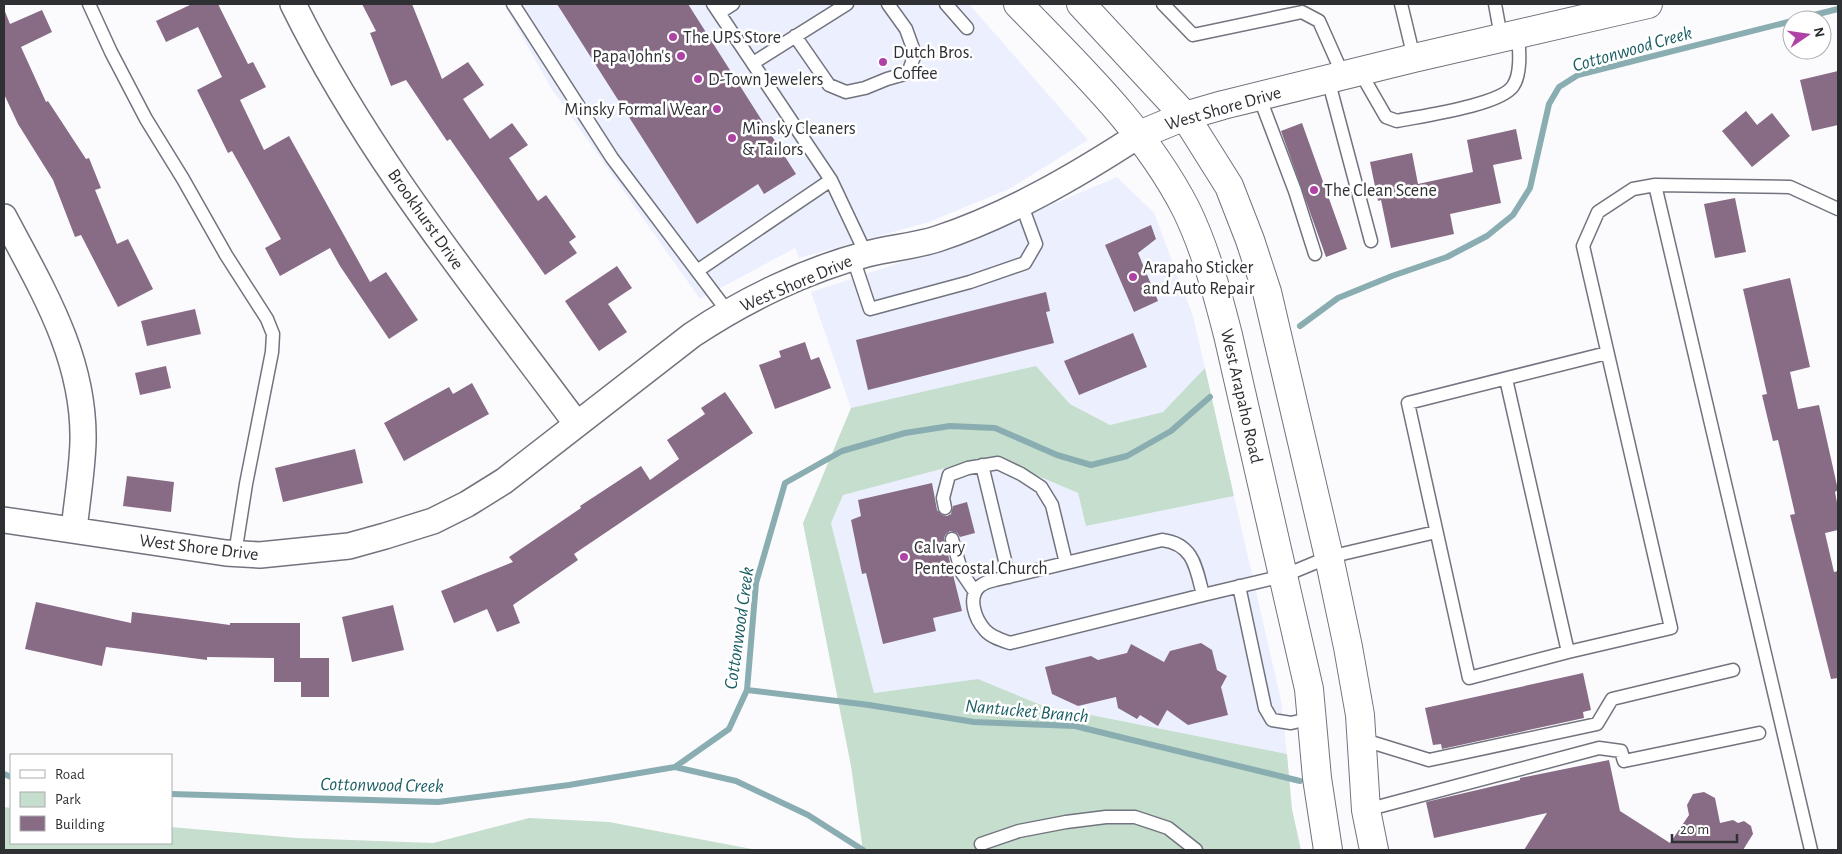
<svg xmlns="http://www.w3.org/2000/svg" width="1842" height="854" font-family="'Alegreya Sans',sans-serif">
<rect width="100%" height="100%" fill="#fbfbfe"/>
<path fill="#ebeffe" d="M504,4H969L1088,140L1009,189L929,222L799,258L795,248L700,299L551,88Z
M1117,177L1154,213L1193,316L1205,368L1163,412L1110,425L1070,404L1036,366L851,408L811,292L963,242Z
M983,458L1022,469L1078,493L1086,526L1234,496L1281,700L1287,754L1041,705L978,679L874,693L831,523L842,495Z"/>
<path fill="#c5decd" d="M1036,366L1070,404L1110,425L1163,412L1205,368L1234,496L1086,526L1078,493L1022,469L983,458L843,495L831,523L874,693L978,679L1041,705L1287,754L1292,809L1301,850H863L851,766L803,523L851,408Z
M4,807L11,808V843H171V827L296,838L433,843L529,818L609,822L757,850H4Z"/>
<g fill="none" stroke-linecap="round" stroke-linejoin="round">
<path stroke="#89adb1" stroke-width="6" d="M1794,20L1838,9
M1300,326L1338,298L1392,276L1447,257L1487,236L1513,215L1530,188L1549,104L1559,87L1578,75L1792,21
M747,690L869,705L974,722L1075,726L1300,781
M675,767L736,781L808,815L863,850
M4,774L11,777
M171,794L438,802L569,785L675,767L729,729L747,690L756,583L785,483L842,451L905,433L950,426L995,428L1057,455L1091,465L1127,456L1171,431L1210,397"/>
</g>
<path fill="#886b85" d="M192,4H218L248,64L253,62L266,87L240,100L264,150L289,136L370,282L386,272L418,320L389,339L340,266L330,248L280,276L265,248L281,239L232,151L228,153L197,90L222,77L198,27L166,42L156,21Z
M362,4H412L442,79L468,62L484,85L463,99L490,139L512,123L528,145L509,158L538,201L546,195L576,237L569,242L577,253L545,275L450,139L447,141L406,80L391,86L370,33L376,31Z
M557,4H688L796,174L764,194L758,184L697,224Z
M4,9L10,24L42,10L52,32L21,47L46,102L48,101L86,159L89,158L101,188L95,190L117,244L128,239L153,289L118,307L81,235L75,237L53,180L18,124L4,94Z
M1838,71V125L1812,131L1800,80Z
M1746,111L1757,125L1772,113L1790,136L1752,167L1722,131Z
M1302,123L1347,249L1326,257L1281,131Z
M1516,129L1522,159L1493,165L1501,203L1450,214L1454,234L1391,248L1381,200L1378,201L1370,162L1412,153L1418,184L1473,172L1467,140Z
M1735,198L1746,252L1715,258L1704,204Z
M1151,225L1156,239L1138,253L1158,301L1134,312L1105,245Z
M617,266L632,288L608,304L627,332L599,351L565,301Z
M1790,278L1810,367L1790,372L1798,409L1819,405L1838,490L1835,492L1838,508V530L1825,533L1834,572L1838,571V678L1831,679L1790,515L1795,514L1778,440L1773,441L1762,395L1767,394L1743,289Z
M1046,292L1050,311L1046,312L1054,343L868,390L856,340Z
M195,309L201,334L147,346L141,321Z
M1133,333L1147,367L1079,395L1064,361Z
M805,342L811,360L819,357L831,388L775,409L759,365L781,357L779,351Z
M166,366L171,388L140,395L135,373Z
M472,383L489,414L404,461L384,423L449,387L453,394Z
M725,392L753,433L574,554L578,560L513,605L520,623L497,632L487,609L454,623L441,591L513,562L509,557L581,508L580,506L641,466L650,480L679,459L667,440L705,414L701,408Z
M355,449L363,483L283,502L275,468Z
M127,476L174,482L171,512L123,506Z
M932,483L937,510L942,515L947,516L951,514L953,506L967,502L975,533L960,537L957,533L950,531L946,534L944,538L962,611L933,618L936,631L883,644L866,573L862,574L851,520L861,516L858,500Z
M36,602L131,623L132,612L230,625V623H300V658H329V697H301V682H274V658L207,657V660L106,647L102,666L25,649Z
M393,605L404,650L352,662L342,617Z
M1201,643L1212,650L1217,670L1227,676L1221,687L1228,715L1188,725L1167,710L1158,726L1140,715L1137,719L1118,708L1116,697L1078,706L1052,694L1045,667L1091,656L1098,660L1127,653L1131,644L1164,662L1170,651Z
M1583,673L1591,710L1583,712L1584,718L1442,749L1441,744L1433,745L1425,708Z
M1609,760L1620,811L1670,843L1689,815L1687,805L1693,794L1704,792L1715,798L1720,823L1733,820L1738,823L1744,821L1751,826L1753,834L1743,850H1524L1547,813L1434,838L1426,802L1520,780V778Z"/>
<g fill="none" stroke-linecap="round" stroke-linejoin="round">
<defs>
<path id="lane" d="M89,4L111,52L146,119L183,179L226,255L267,319L273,334L272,352L246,484L235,554
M513,4L612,158L728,312
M713,4L831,180L866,254
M946,4L967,28
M1163,4L1193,35L1302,12L1319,21L1343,75
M1401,4L1414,58
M1495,4L1501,37
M719,13L733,4
M795,36L829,85L846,92L865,88L887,79L908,73L915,54L906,29L888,4
M753,63L847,4
M1363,70L1367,84L1386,117L1397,121C1421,116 1501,105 1513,86C1522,73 1519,48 1518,33
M1328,79L1371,241
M1259,96L1295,191L1315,254
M853,258L870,309L970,282L1025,263L1036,244L1021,203
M697,271L831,180
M1607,353L1408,403L1469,678L1568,652L1671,628L1583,246L1598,212L1633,189L1655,185
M1506,379L1568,652
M982,465L1009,577
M945,508L943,498L949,475L968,468L998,463L1021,474L1041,487L1052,505L1066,563
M952,539L962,573L975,592
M1239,586L1265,708L1272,720L1291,723L1312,718
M1203,595L1010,643C1001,640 991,637 985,630C975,619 967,597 980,586C984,583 990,581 995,580L1162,540C1194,544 1196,568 1203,595L1283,576L1329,557L1436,532
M1361,739L1429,760L1597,724L1612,699L1733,670
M1366,810L1599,748L1621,751L1624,761L1759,733
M981,844L1019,831L1066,822L1106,817H1135L1168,828L1196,850
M1811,850L1655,185L1790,187L1838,209"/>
<path id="street" d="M293,4C368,156 476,288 576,423
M4,217C42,289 85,358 83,442C82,472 77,501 74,530
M4,520L226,553L260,555L349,546L385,536L433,521L467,504L504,481L692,335C744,300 806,270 867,254C890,248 915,246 937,239C1009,215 1076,176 1139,135"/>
<path id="secondary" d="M1018,4C1079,67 1145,129 1186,209C1205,248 1217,292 1228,335L1309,689L1317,778L1328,850
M1081,4L1185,116L1229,186L1250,240L1267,292L1329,557L1348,647L1360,715L1366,810L1374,850
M1139,135L1185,116L1223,105L1414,58L1648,4"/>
</defs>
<use href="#lane" stroke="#71747e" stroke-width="15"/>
<use href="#street" stroke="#71747e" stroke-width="28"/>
<use href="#secondary" stroke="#71747e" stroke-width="30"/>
<use href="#lane" stroke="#fff" stroke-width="12"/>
<use href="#street" stroke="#fff" stroke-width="25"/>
<use href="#secondary" stroke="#fff" stroke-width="28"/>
</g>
<g fill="#ae43a5" stroke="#fff" stroke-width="2">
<circle cx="673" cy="37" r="5"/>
<circle cx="681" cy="56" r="5"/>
<circle cx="883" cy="62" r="5"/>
<circle cx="698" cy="79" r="5"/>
<circle cx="717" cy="109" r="5"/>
<circle cx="732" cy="138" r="5"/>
<circle cx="1314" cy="190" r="5"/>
<circle cx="1133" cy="277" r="5"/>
<circle cx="904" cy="557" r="5"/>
</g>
<g text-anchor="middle" stroke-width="5" stroke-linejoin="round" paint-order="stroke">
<g font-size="18" fill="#2e3034" stroke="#fff" text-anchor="start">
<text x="683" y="43">The UPS Store</text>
<text x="893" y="58">Dutch Bros.<tspan x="893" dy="21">Coffee</tspan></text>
<text x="671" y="62" text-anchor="end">Papa John's</text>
<text x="708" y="85">D-Town Jewelers</text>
<text x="707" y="115" text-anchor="end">Minsky Formal Wear</text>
<text x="742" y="134">Minsky Cleaners<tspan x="742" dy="21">&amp; Tailors</tspan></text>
<text x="1324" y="196">The Clean Scene</text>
<text x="1143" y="273">Arapaho Sticker<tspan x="1143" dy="21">and Auto Repair</tspan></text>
<text x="914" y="553">Calvary<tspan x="914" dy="21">Pentecostal Church</tspan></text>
</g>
<g font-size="18" fill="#2e3034" stroke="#fff">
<text transform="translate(1223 108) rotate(-16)" y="6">West Shore Drive</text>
<text transform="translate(426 219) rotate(55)" y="6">Brookhurst Drive</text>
<text transform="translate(796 283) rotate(-23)" y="6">West Shore Drive</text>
<text transform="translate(1242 396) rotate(77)" y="6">West Arapaho Road</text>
<text transform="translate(199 547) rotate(7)" y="6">West Shore Drive</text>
</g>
<g font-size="19" font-style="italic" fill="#1b5e64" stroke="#fff">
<text transform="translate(1632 48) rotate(-16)" y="7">Cottonwood Creek</text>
<text transform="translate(738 628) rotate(-82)" y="7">Cottonwood Creek</text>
<text transform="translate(1027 710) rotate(5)" y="7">Nantucket Branch</text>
<text transform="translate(382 784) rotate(1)" y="7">Cottonwood Creek</text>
</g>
</g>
<rect width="1842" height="854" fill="none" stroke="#2e3034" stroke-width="10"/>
<rect x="10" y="754" width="162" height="90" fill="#ffffff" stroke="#abacae"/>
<rect x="20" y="770" width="25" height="8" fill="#ffffff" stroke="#abacae"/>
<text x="55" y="779" font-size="15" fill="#2e3034">Road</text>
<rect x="20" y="792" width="25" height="15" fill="#c5decd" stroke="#abacae"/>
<text x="55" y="804" font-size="15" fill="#2e3034">Park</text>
<rect x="20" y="816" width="25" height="15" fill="#886b85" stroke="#abacae"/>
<text x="55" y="829" font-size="15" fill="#2e3034">Building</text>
<g transform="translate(1807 35) rotate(77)"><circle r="24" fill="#ffffff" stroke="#abacae"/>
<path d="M0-4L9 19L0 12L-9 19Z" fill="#ae43a5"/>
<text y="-8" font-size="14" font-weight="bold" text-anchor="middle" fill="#2e3034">N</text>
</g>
<path d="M1672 834v8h65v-8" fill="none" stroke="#2e3034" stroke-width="2.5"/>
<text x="1680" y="834" font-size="15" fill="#2e3034" stroke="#ffffff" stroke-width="4" paint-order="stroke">20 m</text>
</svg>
